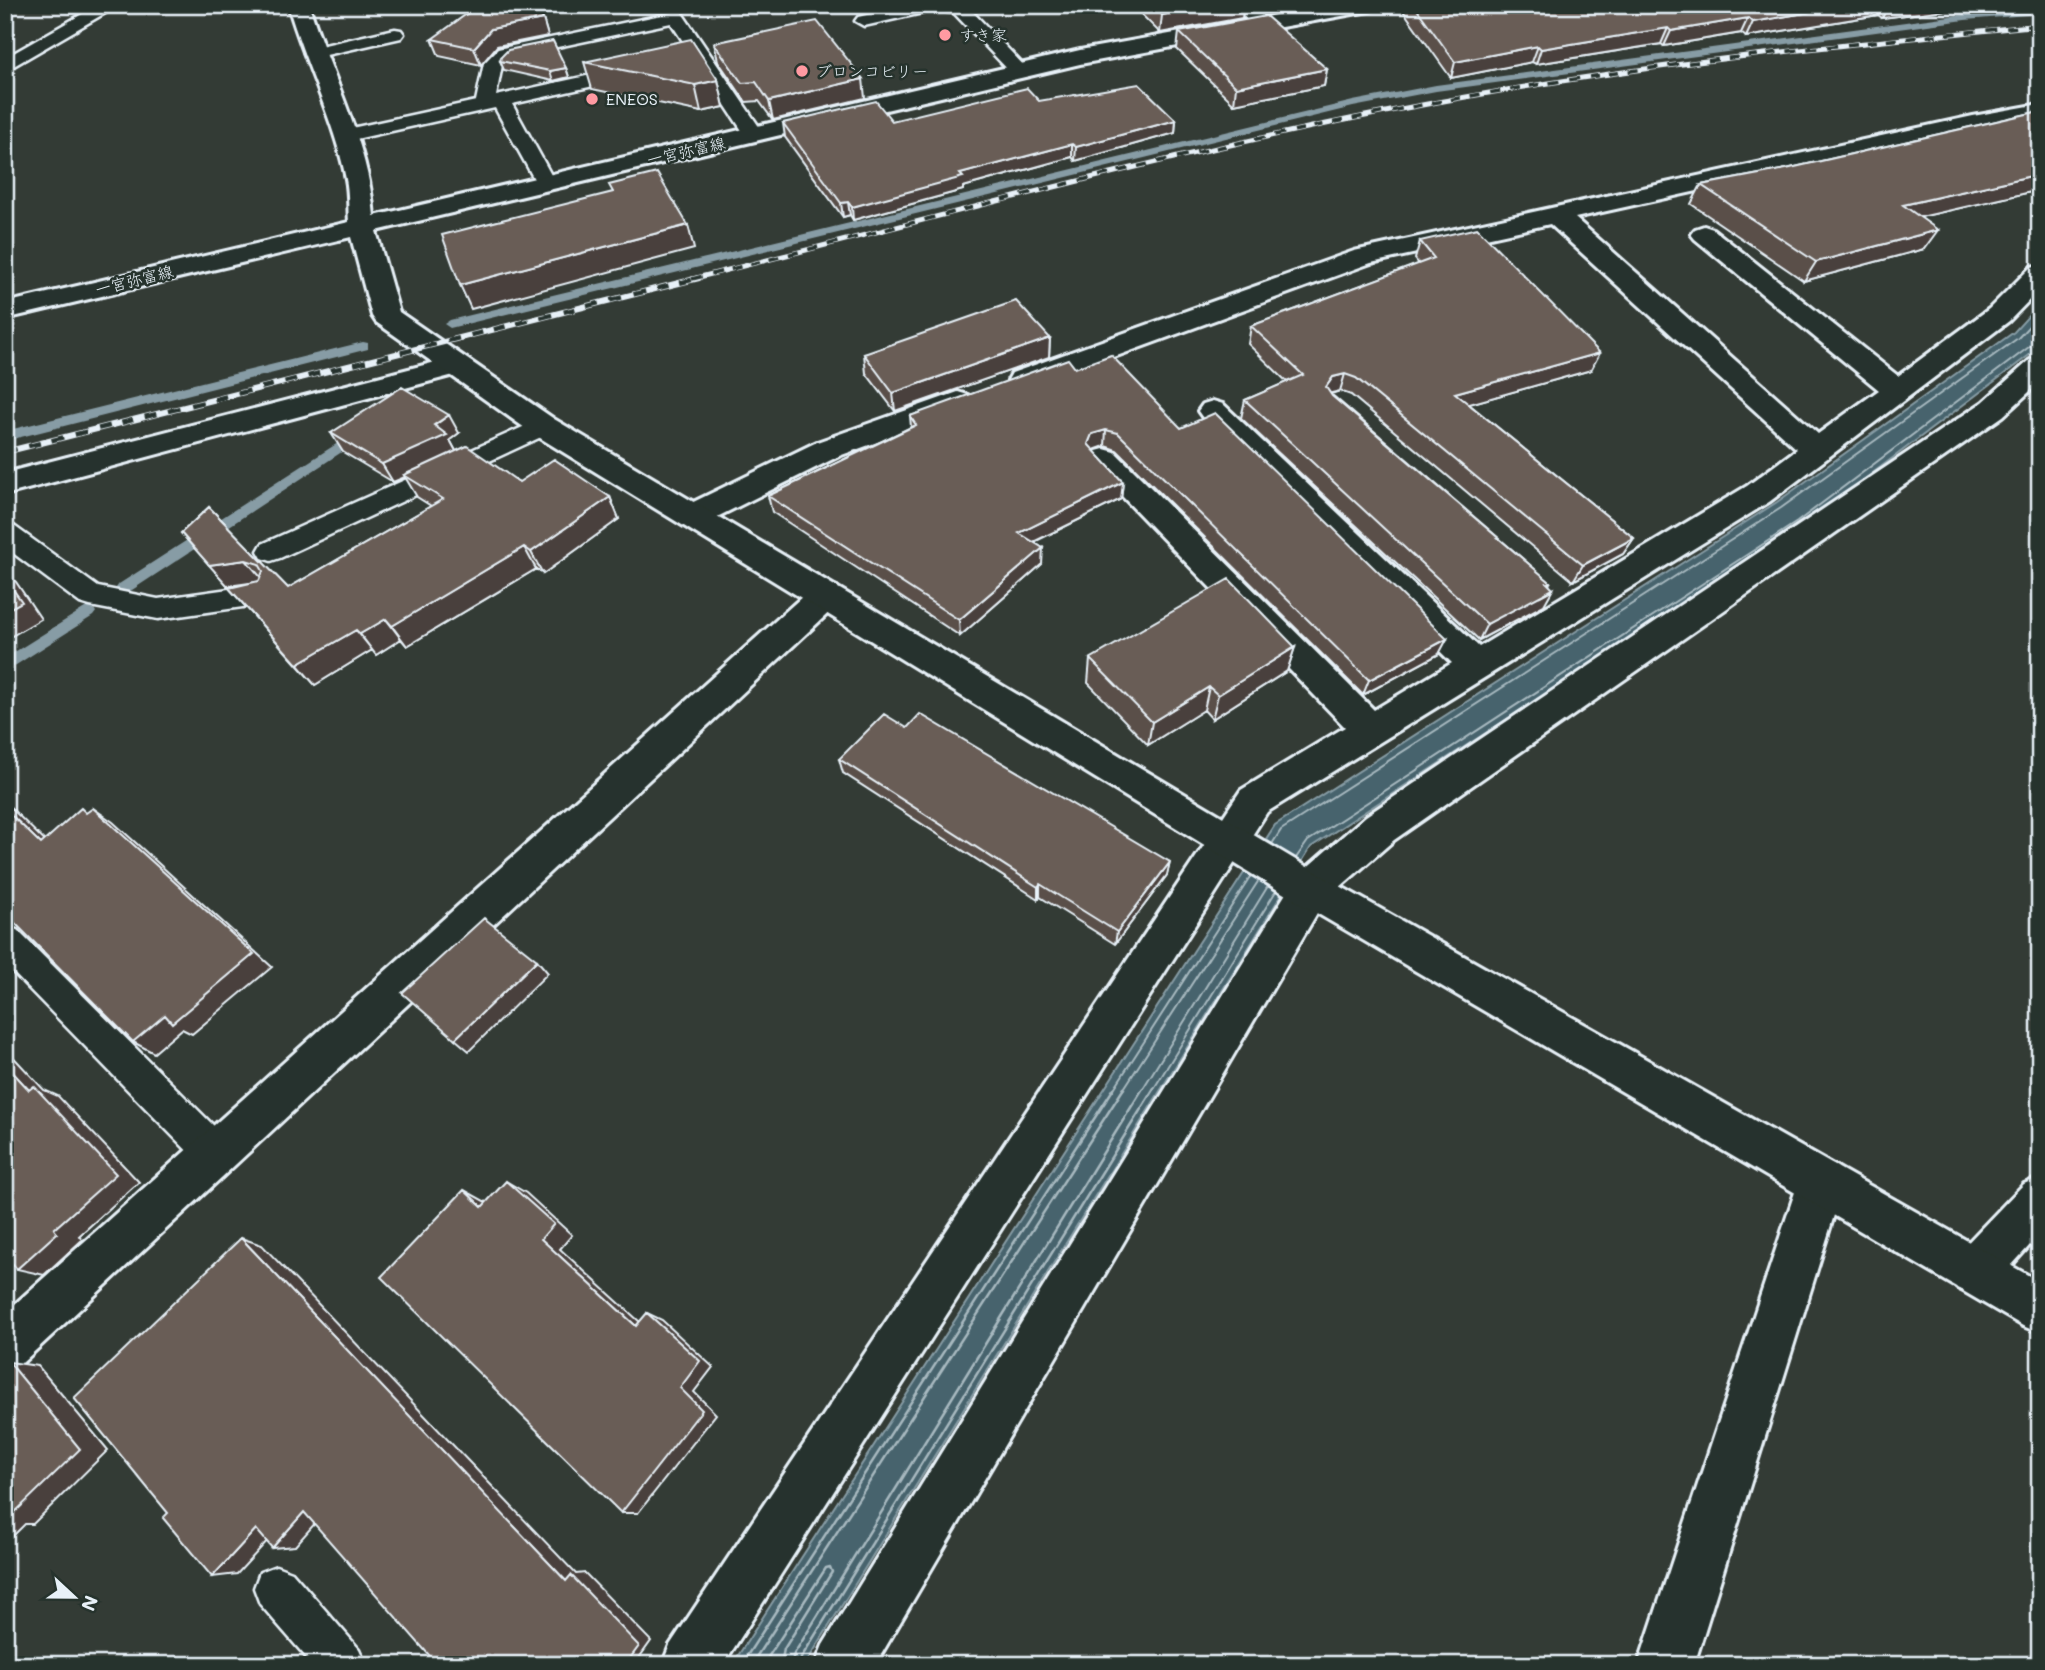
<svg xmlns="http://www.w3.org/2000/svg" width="2045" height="1670" font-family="Mali,'Klee One',sans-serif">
<rect width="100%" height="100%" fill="#333b35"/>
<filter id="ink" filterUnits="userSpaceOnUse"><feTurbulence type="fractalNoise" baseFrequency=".0143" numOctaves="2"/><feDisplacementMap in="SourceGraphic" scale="14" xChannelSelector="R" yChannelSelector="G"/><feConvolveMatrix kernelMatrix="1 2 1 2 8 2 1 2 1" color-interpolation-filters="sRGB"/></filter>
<g filter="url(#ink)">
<path fill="#47646d" stroke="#879ca5" stroke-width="2" d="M2040,303V347L1801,527L1311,847L805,1665H732L1275,825L1777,502L2014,332Z"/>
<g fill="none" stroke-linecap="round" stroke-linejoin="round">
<path stroke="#a8b9c0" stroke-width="2" d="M1272,844L1281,830L1781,508L2018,338L2040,314
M1296,858L1308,841L1797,522L2033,344L2040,342
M1113,1090L1251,876
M1123,1090L1259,880
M1142,1090L1268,886
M1153,1090L1276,891"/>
<path stroke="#a8b9c0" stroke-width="2.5" d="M741,1665L1114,1088
M751,1665L1124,1088
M763,1665L826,1568L830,1567L832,1572L784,1649L781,1665
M791,1665L794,1654L1143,1088
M800,1665L801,1658L1154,1088"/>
<path fill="#879ca5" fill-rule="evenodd" d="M2040,8V14L1965,20L1436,91L1353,107L450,328L444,324L450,320L1353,101L1436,85L1965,14Z
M363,342L368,343V349L5,441V431Z
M358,430L363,432V438L129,592H119L116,588L119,584Z
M88,606L93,608L96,612L93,616L5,672V658Z"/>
<defs>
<path id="lane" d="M98,5H119L5,71V58Z
M911,5H966L1030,72L1028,76H1014L954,13L936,10L864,26L855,21L858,17Z
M1232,5H1251L1270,23L1261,28L1255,27Z
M676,12L682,13L764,134L761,138H747L671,23L510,57L502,65L496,96L632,66L641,72L639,76L512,104L556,184L553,188H539L495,108L347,141L337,135L347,129L476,101L484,63L498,49Z
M395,29L401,30L404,34L401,38L313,58L304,53L307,49Z
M543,418L552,420L555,426L552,432L280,558L271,561L262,558L258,551L262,544Z
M5,524L14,526L98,587L158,599L264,584L274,587L278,594L274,601L264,604L158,619L90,606L80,603L5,547Z
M5,926L17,930L228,1140L233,1153L228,1166L215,1171L202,1166L5,964Z
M276,1566L292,1572L359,1649L366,1665H313L260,1604L254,1588L260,1572Z"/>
<path id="street" d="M2040,104V118L1973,130L1575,218L1818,434L1879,390L1695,239L1691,234L1695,229L1704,226L1713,229L1898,376L1989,309L2031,267L2040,265V289L2009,321L1769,502L1267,812L723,1665H662L670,1645L1241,790L1345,727L1093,466L1089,459L1093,452L1104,449L1115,452L1374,710L1452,663L1203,418L1198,411L1203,404L1213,401L1223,404L1479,647L1747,486L1797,449L1550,224L1371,263L1032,387L1022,389L1012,387L1008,380L1012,373L1354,251L1973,116Z
M455,357L465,360L469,366L465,372L5,495V473Z
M2040,357V382L2003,416L1394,840L1324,901L875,1665H815L823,1645L1296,877L1366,816L1983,402L2030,360Z
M958,392L968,395L973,402L968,409L839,456L703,524L692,527L681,524L676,516L681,508L817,442Z
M825,584L837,587L842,596L837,605L22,1363L5,1370V1313L813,587Z
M1821,1160L1837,1167L1844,1183L1694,1665H1638L1798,1183L1805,1167Z
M2040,1177V1234L1991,1288L1974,1295L1957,1288L1950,1271L1957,1254L2024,1184Z"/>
<path id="secondary" d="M288,5H309C331,76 368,141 374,216L1080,50L1332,5H1379L1376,9L1369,11L1080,64L376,231L399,312L554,419L1324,877L2040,1282V1333L2023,1326L1296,901L532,433L376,322L372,316L351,237L5,319V303L349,222C348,208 349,193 346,179C334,119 305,64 288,5Z"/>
</defs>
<use href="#lane" stroke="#e8f1f8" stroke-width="5"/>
<use href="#street" stroke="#e8f1f8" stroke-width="6"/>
<use href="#secondary" stroke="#e8f1f8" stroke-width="6"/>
<use href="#lane" fill="#26332d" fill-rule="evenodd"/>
<use href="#street" fill="#26332d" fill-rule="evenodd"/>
<use href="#secondary" fill="#26332d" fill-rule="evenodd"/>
<defs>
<path id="rail-far1" d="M692,279C940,217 1187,148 1438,102C1636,65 1839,45 2040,25"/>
<path id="rail" d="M5,452L699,278"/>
</defs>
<use href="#rail-far1" stroke="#e8f1f8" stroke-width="5"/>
<use href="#rail" stroke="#e8f1f8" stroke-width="6"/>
<use href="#rail-far1" stroke="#26332d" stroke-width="3.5" stroke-dasharray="10" stroke-linecap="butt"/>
<use href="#rail" stroke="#26332d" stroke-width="4.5" stroke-dasharray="12" stroke-linecap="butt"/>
</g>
<path fill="#5a504a" stroke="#e8f1f8" stroke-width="2" d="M1132,5H1244L1242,18L1160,33Z
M1399,5L1481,6L1993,5L1958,12L1953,9L1882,18L1878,15L1746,37L1741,33L1664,46L1661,44L1536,64L1532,62L1451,78Z
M543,19L548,36L497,46L481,65L439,56L432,39Z
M1179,32L1327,69L1324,86L1234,104L1177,49Z
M714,43L865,98L773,120L759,101L746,102L718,61Z
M500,61L566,68L569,77L553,81L504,70Z
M584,62L718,80L724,107L701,112L592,89Z
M1039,101L1176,120L1175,133L1075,161L1072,157L963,187V190L853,220L850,215L843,217L785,137L783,123L892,121Z
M2040,111V190L1920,217L1924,249L1804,281L1691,204L1701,185L1786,169Z
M1420,241L1591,370L1469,404L1634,538L1623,554L1573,581L1351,395L1340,391L1331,394L1550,582L1544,605L1479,640L1241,418L1245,400L1287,382L1248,344L1251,326L1419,264L1415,259Z
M1050,338L1049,357L895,411L866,373L864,354Z
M1075,368L1181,428L1439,654L1363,695L1117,450L1105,446L1093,450L1123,482L1121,499L1034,542L1042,564L960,636L772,512L768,496L911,427L910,416Z
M331,433H459L450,440L456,451L519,482L610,497L619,519L543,574L536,569L407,646L401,639L376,655L372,650L315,685L229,588L246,584L228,586L181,533L209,507L288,588L431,506L417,497L405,477L393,482L343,452Z
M1295,647L1287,671L1212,719L1204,710L1148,745L1088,683L1090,659Z
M907,728L1170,862L1167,875L1115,944L1040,897L1038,899L843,773L839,759Z"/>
<path fill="#4a413c" stroke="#e8f1f8" stroke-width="2" d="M1215,5H1244L1242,18L1160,33L1162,15Z
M1851,5H1883L1878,15L1746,37L1753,22Z
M1889,5H1955L1953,9L1882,18Z
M1962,5H1993L1958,12Z
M1748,18L1741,33L1664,46L1671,31Z
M543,19L548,36L497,46L481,65L474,48L491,29Z
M1668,28L1661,44L1536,64L1541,49Z
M1538,46L1532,62L1451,78L1455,62Z
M566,68L569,77L553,81L550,71Z
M1327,69L1324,86L1234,104L1236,87Z
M863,79L865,98L773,120L769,101Z
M718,80L724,107L701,112L695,85Z
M1176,120L1175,133L1075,161L1076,147Z
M1072,144V157L963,187V190L853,220L852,207L960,174Z
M2040,174V190L1890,224L1903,205Z
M848,202L850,215L843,217L841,203Z
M688,225L694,249L471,309L460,285Z
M1938,230L1924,249L1804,281L1816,262Z
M1050,338L1049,357L895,411L893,393Z
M1600,353L1591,370L1448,410L1455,393Z
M1345,374L1340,391L1328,394L1326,387L1333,377Z
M449,415L459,433L450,440L457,453L404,475L405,477L393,482L382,464Z
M1106,430L1105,446L1091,451L1088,444L1092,434Z
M1123,482L1121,499L1019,549V533Z
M610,497L619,519L543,574L531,552Z
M1634,538L1623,554L1573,581L1583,565Z
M524,547L536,569L407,646L392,626Z
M1043,548L1042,564L960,636L959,620Z
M246,560L264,581L228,586L209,565Z
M5,573L16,582L41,619L5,640Z
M1550,582L1542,595L1553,589L1544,605L1479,640L1487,624Z
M386,619L401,639L376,655L360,634Z
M356,630L372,650L315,685L297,664Z
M1447,639L1439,654L1363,695L1369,680Z
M1295,647L1287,671L1212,719L1218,695Z
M1209,687L1204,710L1148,745L1152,722Z
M5,802L62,858L41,844L5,809Z
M93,808L113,822L272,967L192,1034L182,1029L154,1053L133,1042Z
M1170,862L1167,875L1115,944L1117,932Z
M1040,884V897L1038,899V887Z
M537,960L548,973L469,1051L455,1039Z
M5,1048L44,1090L58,1096L139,1182L79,1236L82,1240L44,1275L17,1269L54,1229L29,1090L5,1064Z
M506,1181L526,1193L572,1235L560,1249L652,1333L636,1326L541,1239Z
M464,1190L486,1202L503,1218L482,1207Z
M241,1238L262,1245L576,1574L585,1573L651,1641L634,1665H625L566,1581Z
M647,1313L662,1320L713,1367L694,1392L716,1414L638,1513H621Z
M9,1362L38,1366L108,1450L33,1524H25L13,1536H5Z
M304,1512H325L295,1546L272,1548Z
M279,1528L237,1574L212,1577L256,1529Z"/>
<path fill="#695d56" stroke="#e8f1f8" stroke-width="2" d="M479,5H536L543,19L491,29L474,48L432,39Z
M1152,5H1215L1162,15Z
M1414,5L1481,6L1851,5L1753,22L1748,18L1671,31L1668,28L1541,49L1538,46L1455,62Z
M1266,16L1327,69L1236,87L1179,32Z
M817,21L863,79L769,101L756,82L742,83L714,43Z
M691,39L718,80L695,85L584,62Z
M553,41L566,68L550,71L500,61L501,57L508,50Z
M1139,84L1176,120L1076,147L1072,144L960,174L963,177L852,207L848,202L841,203L783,123L876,101L892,121L1027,88L1039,101Z
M2040,111V174L1903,205L1938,230L1816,262L1701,185L1786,169Z
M657,173L688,225L460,285L442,235L613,192L609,185Z
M1477,228L1600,353L1455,393L1634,538L1583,565L1356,378L1345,374L1333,377L1326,387L1332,396L1550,582L1547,583L1553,589L1487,624L1245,400L1303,375L1251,326L1434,258L1420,241Z
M1016,301L1050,338L893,393L864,354Z
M1111,355L1181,428L1215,413L1447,639L1369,680L1118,433L1106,430L1092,434L1088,444L1123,482L1019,533L1043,548L959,620L768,496L916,425L910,416L1068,359L1075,368Z
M402,387L449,415L434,425L447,435L382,464L331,433Z
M467,446L519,482L554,459L610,497L531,552L524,547L392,626L386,619L360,634L356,630L297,664L229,588L259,581L263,571L259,564L246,560L209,565L181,533L209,507L288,588L443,499L404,475Z
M5,578L22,602L5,611Z
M1229,579L1295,647L1218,695L1209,687L1152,722L1090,659Z
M884,714L907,728L920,714L1170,862L1117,932L1040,884L1038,887L839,759Z
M81,808L86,813L93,808L254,954L172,1023L165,1015L133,1042L5,913V809L41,844Z
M484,918L537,960L455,1039L402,993Z
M5,1064L29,1090L34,1086L116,1174L54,1229L57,1233L17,1269L5,1254Z
M506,1181L554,1224L541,1239L636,1326L647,1313L700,1361L680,1388L702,1410L621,1513L381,1277L464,1190L482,1207Z
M241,1238L566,1581L571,1575L639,1646L625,1665H448L440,1656L435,1662L304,1512L272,1548L256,1529L212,1577L163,1518L168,1513L74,1398Z
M9,1362L80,1449L5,1522V1366Z"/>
</g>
<g fill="#ff9aa2" stroke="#26332d" stroke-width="2.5">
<circle cx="945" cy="35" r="7"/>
<circle cx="802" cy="71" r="7"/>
<circle cx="592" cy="99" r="7"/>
</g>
<g text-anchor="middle" stroke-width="5" stroke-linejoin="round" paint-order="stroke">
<g font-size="16" fill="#e8f1f8" stroke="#26332d" text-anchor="start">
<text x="959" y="41">すき家</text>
<text x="816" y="77">ブロンコビリー</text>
<text x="606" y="105">ENEOS</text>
</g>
<g font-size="16" fill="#e8f1f8" stroke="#26332d">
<text transform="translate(686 151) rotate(-13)" y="6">一宮弥富線</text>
<text transform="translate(134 280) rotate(-14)" y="6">一宮弥富線</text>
</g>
</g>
<rect width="2045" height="1670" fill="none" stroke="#26332d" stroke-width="28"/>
<rect x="14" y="14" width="2017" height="1642" fill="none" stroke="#e8f1f8" stroke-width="2.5" filter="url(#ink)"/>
<g transform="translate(74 1597) rotate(112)" stroke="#26332d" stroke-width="5" paint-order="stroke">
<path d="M0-5L12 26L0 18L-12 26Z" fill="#e8f1f8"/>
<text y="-10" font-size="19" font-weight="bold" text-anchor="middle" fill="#e8f1f8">N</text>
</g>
</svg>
